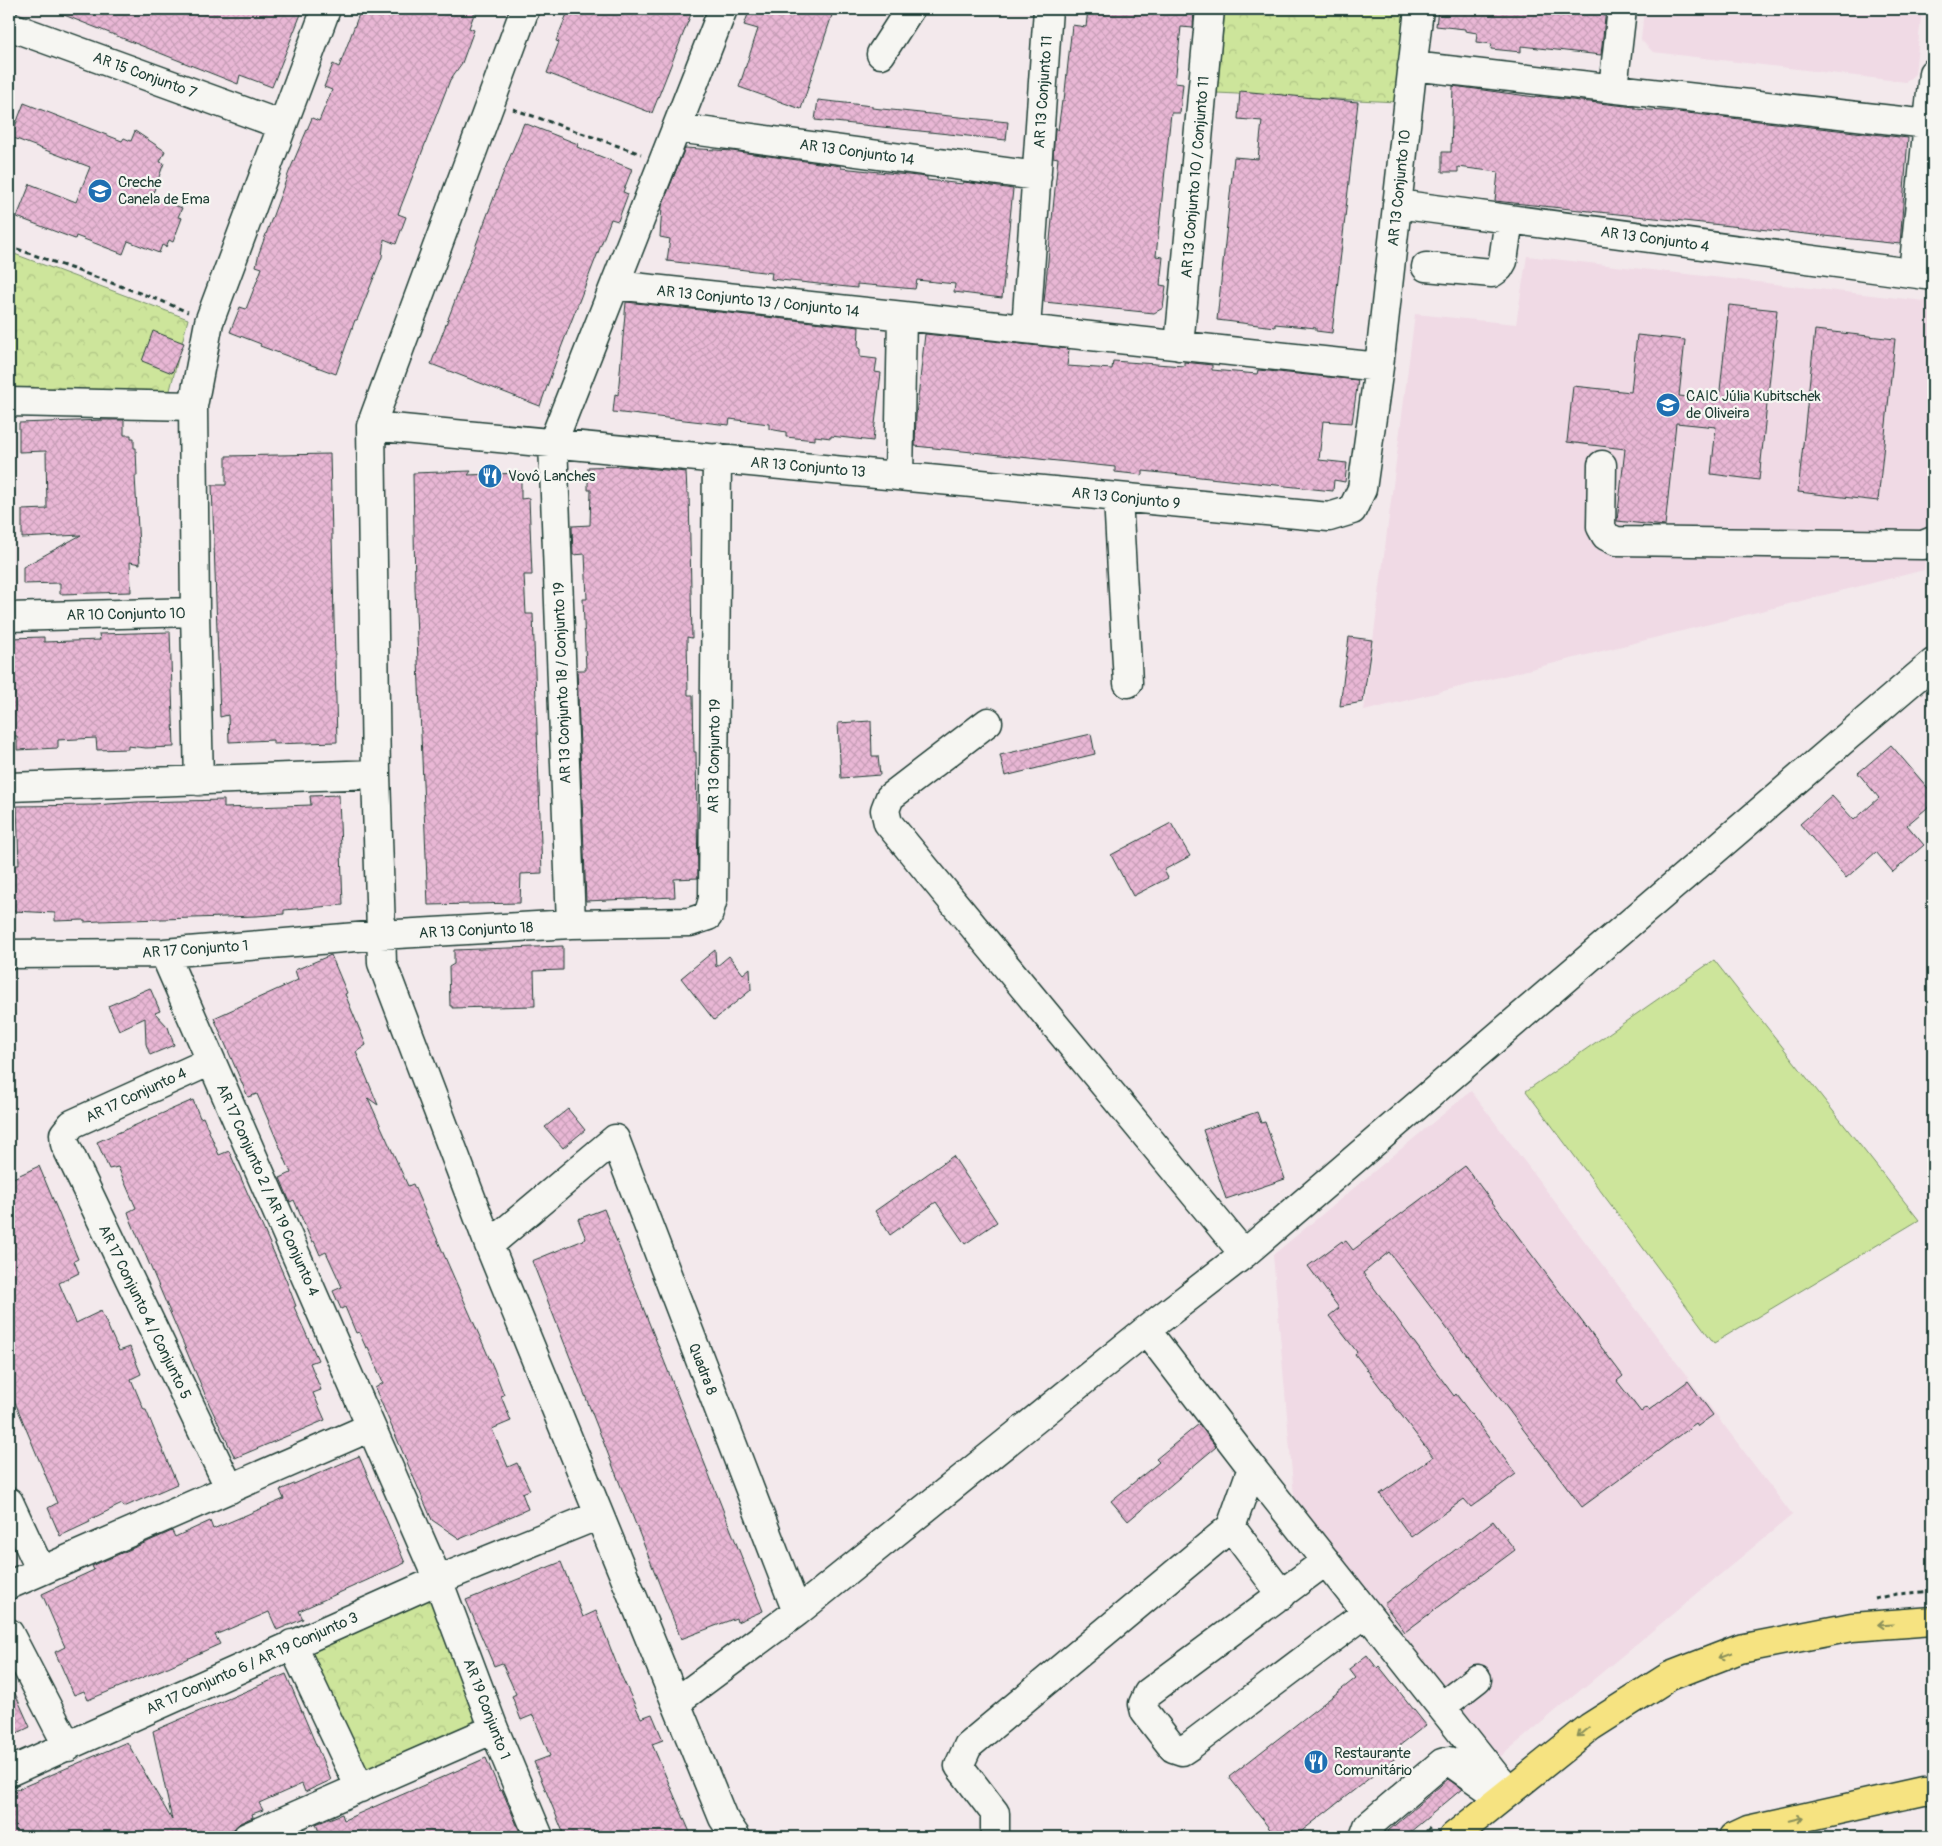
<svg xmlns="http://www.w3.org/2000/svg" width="1942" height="1846" font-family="Pangolin,sans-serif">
<defs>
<pattern id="forest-crowns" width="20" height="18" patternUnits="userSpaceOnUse" patternTransform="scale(1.25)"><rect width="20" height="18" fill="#cde59b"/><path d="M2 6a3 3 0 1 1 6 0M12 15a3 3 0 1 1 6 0" fill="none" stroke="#b0c586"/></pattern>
<pattern id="building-cross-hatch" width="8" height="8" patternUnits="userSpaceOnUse" patternTransform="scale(1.25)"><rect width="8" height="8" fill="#e9b7d5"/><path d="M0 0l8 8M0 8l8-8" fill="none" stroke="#c79eb7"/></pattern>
</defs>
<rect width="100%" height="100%" fill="#f3e9ec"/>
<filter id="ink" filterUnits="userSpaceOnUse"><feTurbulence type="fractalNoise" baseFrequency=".02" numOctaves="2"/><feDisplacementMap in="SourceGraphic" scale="10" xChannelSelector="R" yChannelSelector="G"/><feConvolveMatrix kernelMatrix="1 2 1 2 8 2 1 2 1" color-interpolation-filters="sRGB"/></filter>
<g filter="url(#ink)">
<path fill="#f0dae5" d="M1644,9H1922L1915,74L1906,82L1653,52L1641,40Z
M1527,256L1933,302V487L1924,570L1364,711L1415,314L1516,324Z
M1471,1091L1792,1515L1500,1757L1294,1496L1273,1255Z"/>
<path fill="url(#forest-crowns)" stroke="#769168" d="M1225,9H1408L1397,102L1217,93Z
M9,252L188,319L168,398L9,392Z
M428,1599L432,1602L476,1715L471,1727L370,1770L365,1768L312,1654L313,1649Z"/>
<path fill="#cde59b" stroke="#769168" d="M1714,960L1919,1220L1714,1343L1526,1091Z"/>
<path fill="url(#building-cross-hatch)" stroke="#1f3d34" d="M49,9H303L272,87L240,75L238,84Z
M361,9H476L469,28L474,30L462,63L450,80L398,214L406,217L396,244L384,239L382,257L357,320H355L336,374L260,346L261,344L230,332L240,307L246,309L262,268L256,266L259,253L289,172L312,118L319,121L332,90L324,87L333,64L339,67Z
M569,9H693L652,113L547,73L559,42L556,41Z
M750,9H834L801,109L739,87L758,29L744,25Z
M1088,9H1194L1193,28L1181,27L1175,83L1183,84L1180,113H1171L1156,256L1163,257L1160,285L1166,286L1163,308L1154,313L1044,302L1058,158L1053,157L1055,128L1058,130L1062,101H1064L1072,25L1086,27Z
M1438,9H1606L1601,55L1521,46V52L1491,49L1492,44L1476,42L1477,33L1465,31V29L1436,26Z
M1453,86L1535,97V96L1635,107V109L1678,112L1908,138L1900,244L1495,201L1498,172L1458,167V172H1442V152H1451Z
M1240,91L1358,102L1332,333L1316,331V328L1275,324V327L1217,320L1234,157L1258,159L1262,121L1238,119Z
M818,100L872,106V108L1008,122L1006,140L815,120Z
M24,103L122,141L124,138L131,141L135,131L165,151L160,162L164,163L152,196L182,208L178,217L182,218L173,242L169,240L166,247L162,245L159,253L128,241L123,254L76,236L75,239L17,217L30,184L76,202L90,167L11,137Z
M524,123L578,144L577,147L632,169L623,192L628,194L618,221L611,219L559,353L540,406L431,364L502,176Z
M685,148L732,151L841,166V168L927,177V180L963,184L964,182L1013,189L1002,298L954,292L955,284L917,280L915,289L857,284V288L771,279L772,273L667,261L670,239L660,237L662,206Z
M626,302L859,327L858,348H860V357L877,359L875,372L881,373L873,441L831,436V438L815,436V440L786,437V432L769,429V424L730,419L729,425L613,412L615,394L618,395Z
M1729,305L1777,310L1759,480L1711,474L1716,427L1676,423L1665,526L1617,521L1625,449L1567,442L1573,386L1631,392L1637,335L1685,340L1679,396L1719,400Z
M1815,330L1895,339L1878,501L1798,492Z
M153,331L184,343L172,373L142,361Z
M925,334L1069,349L1067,366L1112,369L1113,361L1184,366V362L1212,365V370L1257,374L1258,370L1358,380L1352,423L1323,421L1319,460L1347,463L1345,482L1334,480L1333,491L1143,471V475L1115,472V467L915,446L916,416Z
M104,420H124V435H131V438H134V448H136L137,476H135L140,564L130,562L131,592L60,594V583L23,584V567L81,535L22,538V510L47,509L46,451L19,452V423Z
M330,454L337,742L273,744V740L229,742L228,715L220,717L212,485H226V456Z
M624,466L686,472L687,493H689L692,638L687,637L688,695H693L694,752H696L698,878L674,879L675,897L586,901L577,670H586L583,599H587L585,554L573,555L572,526L590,525L591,490H588V467Z
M471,471L468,475L521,473V499L529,498L532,575H524L526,614H533L542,873L521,874L520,903L428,905L415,588L413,473Z
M170,632L174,747L146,748L128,746V749L97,750L96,738L58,740V748L17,750V736H9V638L44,637V642L100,640L99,634Z
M1349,637L1372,640L1363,702L1340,706Z
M871,721L872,756H878L880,775L841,778L838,723Z
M1091,734L1095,754L1005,776L1000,755Z
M1891,745L1933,794V803L1907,825L1924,845L1893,872L1876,852L1846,878L1800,824L1832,796L1854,820L1879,798L1858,773Z
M339,795L343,905L284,910V914L256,916L99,921L84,922V920L55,921V913L12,911L10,865H19L17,806L94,805L137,802L224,800V808L311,805L310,796Z
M1171,823L1190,856L1164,870L1168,878L1133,896L1111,855Z
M563,946V970L534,971L535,1006L452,1008V1006H450L449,967L454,964V950Z
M715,950L716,967L729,956L743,974L750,968L751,990L714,1020L681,978Z
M331,955L347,993L345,994L366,1045L356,1052L378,1105L368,1098L408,1186L413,1184L494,1369L504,1395L501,1396L511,1421L492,1429L508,1467L517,1463L530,1490L522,1493L528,1509L460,1539L432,1520L375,1388L383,1383L368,1347L366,1348L359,1332L356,1333L345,1307L341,1309L333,1291L342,1287L326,1252L320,1255L314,1241L312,1242L294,1200L290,1202L280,1178L291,1173L257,1094L248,1097L214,1018L298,980L295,970Z
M150,988L160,1011L155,1013L168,1027L174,1045L150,1055L146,1044L145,1018L119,1030L108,1006Z
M193,1100L200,1118L203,1117L219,1155L229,1151L286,1280L296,1306L294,1307L318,1360L310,1363L321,1390L313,1393L325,1420L235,1458L210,1406L131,1221L128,1212L136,1208L118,1167L109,1169L97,1142Z
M568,1109L585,1130L563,1148L545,1127Z
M1257,1112L1261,1123L1265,1122L1285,1179L1226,1199L1203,1130Z
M953,1156L997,1222L965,1244L936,1202L890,1235L875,1211Z
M39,1166L78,1259L74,1261L79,1273L59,1283L76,1323L101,1311L119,1351L130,1347L141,1374L131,1379L144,1410H146L177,1484L124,1507L122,1504L89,1520L90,1522L60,1536L48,1508L57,1503L9,1388V1180Z
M1465,1166L1623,1376L1617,1381L1641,1412L1647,1407L1649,1410L1688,1381L1713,1415L1698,1426L1696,1423L1582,1507L1389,1252L1363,1273L1454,1396L1456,1394L1516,1474L1471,1507L1464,1499L1411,1537L1380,1494L1433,1457L1355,1354L1357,1352L1329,1316L1339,1308L1308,1266L1342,1241L1343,1243L1346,1241L1353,1250Z
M604,1209L763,1611L737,1622L736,1618L681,1639L532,1261L586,1239L578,1219Z
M1199,1424L1216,1447L1128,1521L1111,1501L1159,1462L1156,1459Z
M359,1456L405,1563L299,1611L303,1619L277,1630L269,1612L215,1635L220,1644L168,1667L88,1700L84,1691L74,1695L55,1652L65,1647L42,1594L94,1570L92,1566L172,1531L175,1537L210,1521L213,1529L284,1499L280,1490Z
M1493,1521L1515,1550L1405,1632L1384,1604Z
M561,1562L583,1617L596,1611L621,1675L641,1718L652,1714L663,1740L652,1744L692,1837H565L534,1762L550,1756L533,1715L521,1720L512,1696L516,1694L502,1663L494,1666L466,1600Z
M1367,1655L1377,1668L1379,1666L1426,1725L1399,1746L1403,1752L1294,1837H1276L1229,1777L1356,1678L1349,1669Z
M286,1674L331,1780L305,1792L302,1784L259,1803L263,1810L252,1814L253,1817L240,1823L234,1829L227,1832L226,1830L210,1837H9V1793L127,1742L172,1820L153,1731Z
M9,1680L30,1727L9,1737Z
M486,1758L500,1791L502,1790L511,1811L522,1837H306L319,1832L316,1824L342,1814L344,1820Z
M1448,1779L1462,1789L1404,1837H1381Z"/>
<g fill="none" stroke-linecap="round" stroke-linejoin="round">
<defs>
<path id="minor" d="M525,9L371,426L376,774L382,963L489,1245L723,1818L736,1837
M9,26L282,125
M881,54L910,9
M1412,66L1928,124
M1613,88L1622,9
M677,128L1037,176
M1397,204L1933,276
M1426,267L1492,273L1499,268L1503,261L1509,219
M1913,273L1933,73
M615,285L1379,367
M1026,329L1048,9
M1179,346L1210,9
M9,402L193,406
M371,426L1329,517L1352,510L1362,489L1379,367L1419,9
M1602,465L1601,527L1606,536L1616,541L1923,545L1933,541
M899,476L902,316
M1118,497L1128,683
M9,617L195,612
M988,722L890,797L885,810L888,823L1244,1254
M199,781L195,612L193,406L209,322L326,9
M9,787L376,774
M571,924L553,442L723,9
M164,953L438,1580L494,1729L539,1837
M9,954L164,953L380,935L571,924L690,922L708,916L713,899L717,458
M211,1061L72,1124L64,1134L65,1144L230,1489
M489,1245L615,1139L797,1612L676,1702
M1146,1330L1252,1468L1495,1775L1510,1791
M9,1502L41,1571
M1231,1527L1282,1595
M1326,1561L1148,1693L1143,1704L1145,1712L1173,1748L1182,1751L1191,1745L1366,1613
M9,1585L371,1427
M797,1612L1146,1330L1244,1254L1933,663
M9,1633L68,1747
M292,1644L360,1788
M1441,1707L1477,1679
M9,1772L438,1580L599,1515
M247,1837L494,1729
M995,1837V1813L959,1766L968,1746L1231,1527L1252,1468
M1364,1837L1368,1826L1442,1763L1449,1761L1500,1797"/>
<path id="major" d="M1453,1837L1590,1727L1670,1676L1740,1649L1852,1627L1933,1621
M1733,1837L1748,1830L1923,1791H1933"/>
</defs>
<use href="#minor" stroke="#1f3d34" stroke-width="31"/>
<use href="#major" stroke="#1f3d34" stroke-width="31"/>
<path stroke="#1f3d34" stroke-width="3" stroke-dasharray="5 4" stroke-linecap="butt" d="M513,109L641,154
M9,246L159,300L188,312
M1875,1599L1897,1594L1933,1591
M1419,1837L1430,1828"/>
<use href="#minor" stroke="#f6f6f2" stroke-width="28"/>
<use href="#major" stroke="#f6e381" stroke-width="28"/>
</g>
<defs><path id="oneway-shaft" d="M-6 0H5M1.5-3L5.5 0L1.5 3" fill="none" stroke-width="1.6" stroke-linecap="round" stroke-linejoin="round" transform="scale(1.25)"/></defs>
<g stroke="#8a905a">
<use href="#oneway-shaft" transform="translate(1885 1624) rotate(176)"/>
<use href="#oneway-shaft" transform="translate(1725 1655) rotate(159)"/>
<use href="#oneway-shaft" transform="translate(1583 1732) rotate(141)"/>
<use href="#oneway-shaft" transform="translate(1796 1819) rotate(-13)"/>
</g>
</g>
<defs>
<symbol id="school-disc" viewBox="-11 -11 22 22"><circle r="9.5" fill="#1f6fb2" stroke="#f6f6f2"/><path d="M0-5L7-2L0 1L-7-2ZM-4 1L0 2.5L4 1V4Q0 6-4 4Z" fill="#fff"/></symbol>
<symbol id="restaurant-disc" viewBox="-11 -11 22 22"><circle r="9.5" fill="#1f6fb2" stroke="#f6f6f2"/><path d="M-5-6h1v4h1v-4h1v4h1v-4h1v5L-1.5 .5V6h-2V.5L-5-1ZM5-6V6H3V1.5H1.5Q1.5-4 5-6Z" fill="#fff"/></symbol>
</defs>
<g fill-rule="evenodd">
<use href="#school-disc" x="86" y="177" width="28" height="28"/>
<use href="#school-disc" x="1654" y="391" width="28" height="28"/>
<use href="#restaurant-disc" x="476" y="462" width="28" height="28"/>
<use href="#restaurant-disc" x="1302" y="1748" width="28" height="28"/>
</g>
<g text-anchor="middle" stroke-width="4.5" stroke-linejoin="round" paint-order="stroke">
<g font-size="15" fill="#1f3d34" stroke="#f6f6f2">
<text transform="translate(145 75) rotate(20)" y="5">AR 15 Conjunto 7</text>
<text transform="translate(1043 92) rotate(-86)" y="5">AR 13 Conjunto 11</text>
<text transform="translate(857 152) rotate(8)" y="5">AR 13 Conjunto 14</text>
<text transform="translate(1195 177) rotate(-85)" y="5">AR 13 Conjunto 10 / Conjunto 11</text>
<text transform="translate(1399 188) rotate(-84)" y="5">AR 13 Conjunto 10</text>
<text transform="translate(1655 239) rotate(8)" y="5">AR 13 Conjunto 4</text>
<text transform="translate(758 301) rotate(6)" y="5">AR 13 Conjunto 13 / Conjunto 14</text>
<text transform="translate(808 467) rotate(5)" y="5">AR 13 Conjunto 13</text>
<text transform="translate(1126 498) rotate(6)" y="5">AR 13 Conjunto 9</text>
<text transform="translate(126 614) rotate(-1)" y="5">AR 10 Conjunto 10</text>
<text transform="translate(562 683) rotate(-92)" y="5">AR 13 Conjunto 18 / Conjunto 19</text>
<text transform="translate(714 756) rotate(-89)" y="5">AR 13 Conjunto 19</text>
<text transform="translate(476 930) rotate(-3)" y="5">AR 13 Conjunto 18</text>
<text transform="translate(195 949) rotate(-4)" y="5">AR 17 Conjunto 1</text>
<text transform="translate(136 1095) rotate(-25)" y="5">AR 17 Conjunto 4</text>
<text transform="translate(268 1190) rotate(66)" y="5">AR 17 Conjunto 2 / AR 19 Conjunto 4</text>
<text transform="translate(145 1312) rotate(64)" y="5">AR 17 Conjunto 4 / Conjunto 5</text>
<text transform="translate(703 1369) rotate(69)" y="5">Quadra 8</text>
<text transform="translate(252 1663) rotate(-24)" y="5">AR 17 Conjunto 6 / AR 19 Conjunto 3</text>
<text transform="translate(487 1709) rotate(69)" y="5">AR 19 Conjunto 1</text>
</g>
<g font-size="15" fill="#1f3d34" stroke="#f6f6f2" text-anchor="start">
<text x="118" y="187">Creche<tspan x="118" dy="17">Canela de Ema</tspan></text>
<text x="1686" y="401">CAIC Júlia Kubitschek<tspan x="1686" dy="17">de Oliveira</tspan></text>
<text x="508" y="481">Vovô Lanches</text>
<text x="1334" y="1758">Restaurante<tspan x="1334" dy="17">Comunitário</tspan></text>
</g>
</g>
<rect width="1942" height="1846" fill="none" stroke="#f6f6f2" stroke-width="30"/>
<rect x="15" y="15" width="1912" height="1816" fill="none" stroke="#1f3d34" stroke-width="2" filter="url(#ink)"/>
</svg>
